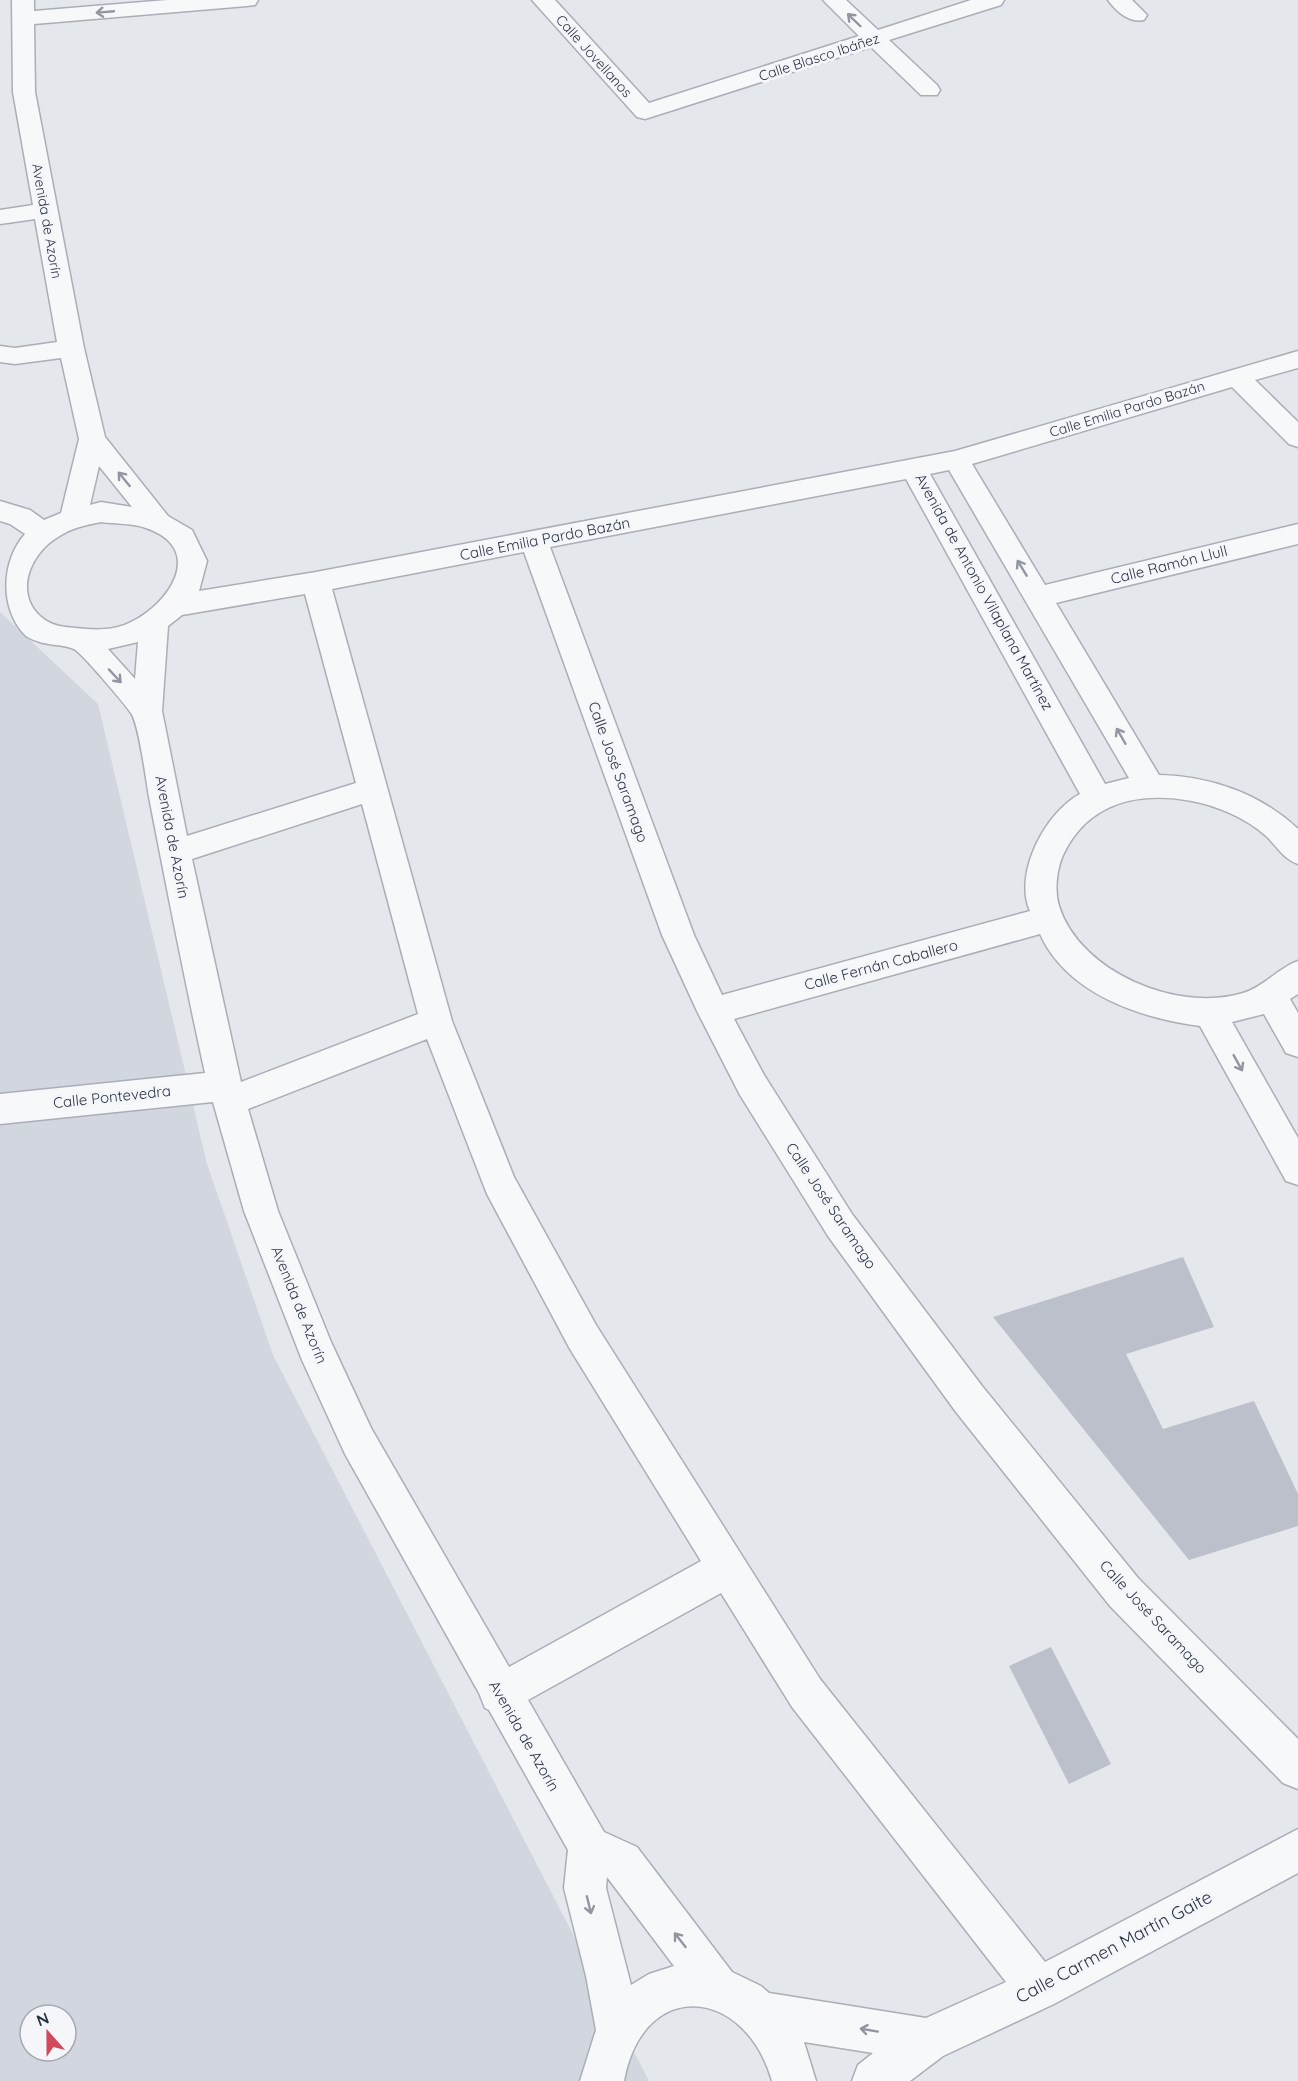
<svg xmlns="http://www.w3.org/2000/svg" width="1298" height="2081" font-family="Quicksand,sans-serif">
<rect width="100%" height="100%" fill="#e4e7ec"/>
<path fill="#d2d6de" fill-rule="evenodd" d="M0,612L98,704L207,1164L273,1355L649,2081H0ZM30,2015H66V2051H30Z"/>
<path fill="#bbc0ca" d="M1183,1257L1214,1327L1126,1354L1163,1429L1254,1401L1298,1494V1526L1189,1560L993,1317Z
M1051,1647L1111,1764L1069,1784L1009,1666Z"/>
<g fill="none" stroke-linecap="round" stroke-linejoin="round">
<defs>
<path id="minor" d="M12,0H34V11L167,0H258L255,5L247,6L34,24L35,92L84,348L105,437L168,516L192,530L207,561L199,591L316,572L955,451L1298,351V368L1255,380L1298,422V447L1289,444L1232,387L972,464L1045,585L1298,524V544L1056,603L1159,775C1210,776 1261,794 1298,829V864C1283,859 1277,846 1265,835C1245,818 1218,806 1192,801C1139,791 1089,802 1064,853C1057,867 1054,890 1059,906C1080,973 1179,1013 1243,993C1264,987 1278,968 1298,961V994L1290,999L1298,1013V1057L1286,1053L1264,1014L1232,1022L1298,1138V1185L1286,1181L1200,1026C1140,1018 1067,994 1040,934L734,1019L764,1075L852,1214L982,1386L1138,1578L1298,1739V1789L1283,1783L1110,1606L956,1412L828,1236L740,1095L697,1011L662,935L524,552L332,589L452,1021L514,1177L596,1325L820,1679L1045,1962L1298,1829V1873L1054,2004L943,2056L910,2081H852L858,2065L873,2053L804,2042L816,2081H772C745,1986 643,1977 624,2081H580L596,2030L586,1976L564,1888L568,1850L489,1710L485,1708L479,1693L345,1454L302,1360L244,1211L213,1102L0,1124V1094L205,1073C185,982 167,890 149,797C146,780 139,724 131,713C125,704 81,652 74,649C60,643 44,647 26,636C0,611 0,562 25,534L10,524L0,521V501L30,510L44,520L61,513L79,439L61,358L15,364L0,362V346L15,348L57,342L35,219L0,224V210L33,205L13,92ZM99,466L132,507L101,502L90,505ZM949,470L1129,778L1105,784L930,474ZM906,479L1080,794C1046,812 1013,873 1030,911L722,995L694,935L550,547ZM101,522C115,524 133,523 146,528C207,549 169,605 129,623C112,631 93,630 75,628C64,627 54,626 45,620C12,597 29,554 58,537C71,528 86,525 101,522ZM305,594L356,783L187,836L162,711L168,626L182,615ZM138,642L135,679L108,649ZM362,804L418,1014L241,1082L192,859ZM427,1039L487,1194L570,1349L701,1561L509,1667L371,1428L331,1342L278,1211L248,1109ZM721,1593L792,1707L1006,1982L926,2018L769,1993L761,1986L732,1972L637,1847L604,1832L528,1700ZM607,1877L674,1966L649,1974L631,1985L606,1888Z
M532,0H555L649,103L859,36L823,0H846L878,30L971,0H1004L1001,5L889,40L937,85L940,90L937,95H921L871,47L645,119L637,117Z
M1108,0H1132L1147,15L1144,20C1129,23 1117,12 1108,0Z"/>
</defs>
<use href="#minor" stroke="#a9aeb7" stroke-width="3"/>
<use href="#minor" fill="#f7f8fa" fill-rule="evenodd"/>
</g>
<defs><path id="oneway-shaft" d="M-6 0H5M1.5-3L5.5 0L1.5 3" fill="none" stroke-width="1.6" stroke-linecap="round" stroke-linejoin="round" transform="scale(1.5)"/></defs>
<g stroke="#9196a0">
<use href="#oneway-shaft" transform="translate(105 12) rotate(175)"/>
<use href="#oneway-shaft" transform="translate(854 20) rotate(-136)"/>
<use href="#oneway-shaft" transform="translate(124 479) rotate(-129)"/>
<use href="#oneway-shaft" transform="translate(1022 568) rotate(-121)"/>
<use href="#oneway-shaft" transform="translate(115 676) rotate(47)"/>
<use href="#oneway-shaft" transform="translate(1121 736) rotate(-120)"/>
<use href="#oneway-shaft" transform="translate(1238 1063) rotate(61)"/>
<use href="#oneway-shaft" transform="translate(589 1905) rotate(76)"/>
<use href="#oneway-shaft" transform="translate(680 1940) rotate(-128)"/>
<use href="#oneway-shaft" transform="translate(869 2030) rotate(-170)"/>
</g>
<g text-anchor="middle" stroke-width="6" stroke-linejoin="round" paint-order="stroke">
<g font-size="14" fill="#2b3445" stroke="#f4f6f9">
<text transform="translate(594 56) rotate(48)" y="5">Calle Jovellanos</text>
<text transform="translate(819 57) rotate(-18)" y="5">Calle Blasco Ibáñez</text>
<text transform="translate(47 221) rotate(80)" y="5">Avenida de Azorín</text>
<text transform="translate(1127 409) rotate(-17)" y="5">Calle Emilia Pardo Bazán</text>
</g>
<g font-size="15" fill="#2b3445" stroke="#f4f6f9">
<text transform="translate(545 539) rotate(-11)" y="5">Calle Emilia Pardo Bazán</text>
<text transform="translate(1169 565) rotate(-14)" y="5">Calle Ramón Llull</text>
<text transform="translate(984 592) rotate(61)" y="5">Avenida de Antonio Vilaplana Martínez</text>
<text transform="translate(618 772) rotate(70)" y="5">Calle José Saramago</text>
<text transform="translate(172 837) rotate(79)" y="5">Avenida de Azorín</text>
<text transform="translate(881 965) rotate(-15)" y="5">Calle Fernán Caballero</text>
<text transform="translate(112 1097) rotate(-6)" y="5">Calle Pontevedra</text>
<text transform="translate(831 1206) rotate(56)" y="5">Calle José Saramago</text>
<text transform="translate(299 1305) rotate(68)" y="5">Avenida de Azorín</text>
<text transform="translate(1153 1617) rotate(47)" y="5">Calle José Saramago</text>
<text transform="translate(524 1736) rotate(60)" y="5">Avenida de Azorín</text>
</g>
<g font-size="18" fill="#2b3445" stroke="#f4f6f9">
<text transform="translate(1114 1947) rotate(-28)" y="6">Calle Carmen Martín Gaite</text>
</g>
</g>
<g transform="translate(48 2033) rotate(339)"><circle r="28" fill="#f4f6f9" stroke="#a4a8b1" stroke-width="1.5"/>
<path d="M0-4.5L10 22L0 15L-10 22Z" fill="#d1495b"/>
<text y="-9" font-size="16" font-weight="bold" text-anchor="middle" fill="#2b3445">N</text>
</g>
</svg>
